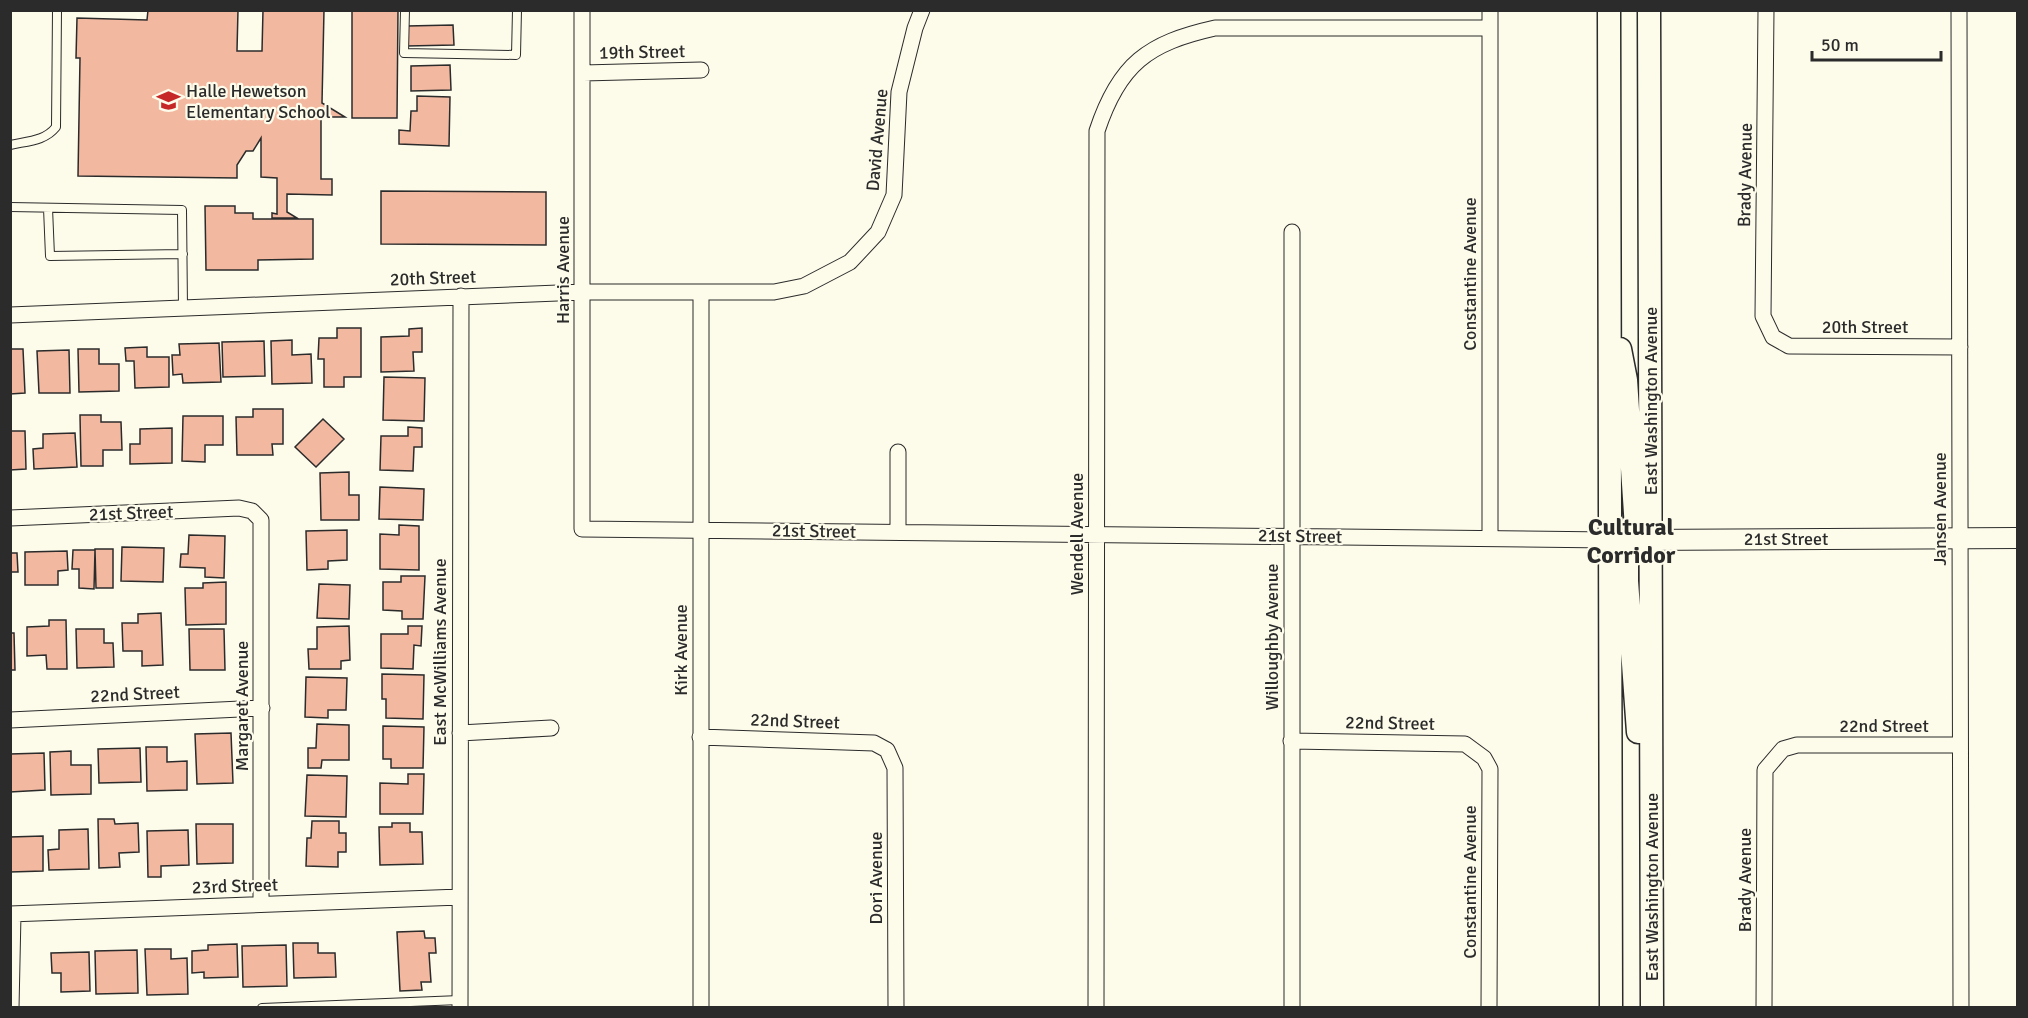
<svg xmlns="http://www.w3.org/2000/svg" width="2028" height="1018" font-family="Signika,sans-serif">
<rect width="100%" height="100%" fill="#fdfbea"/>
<path fill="#f2b8a0" stroke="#2b2b2b" stroke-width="1.5" d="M148,10H238L237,51H262L263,10H324L322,103L345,117H321V179H332V195L287,194V212L297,218H272V213L277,214V178L261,177V138L253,151H246L237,165V178L78,176L80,58H76L77,18L147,20Z
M352,10H398L397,118H352Z
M453,25L454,45L407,46V26Z
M450,65L451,90L411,91V66Z
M417,96L450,97L449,146L399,144V130L410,131L411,111H417Z
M381,191L546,192V245L381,244Z
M205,206H235V213H253V219H313V259L258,260V270H206Z
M337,328H361V377H344V387H324V359H318L319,338H337Z
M422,328V352H413L414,371L381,372V337L409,336V329Z
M292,340V355L311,354L312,383L272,384L271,341Z
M264,341L265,376L223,377L222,342Z
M219,343L221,382L183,383L182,374L173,375L172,355H180L179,344Z
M147,347V357H169V387L135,388L134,361H126L125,348Z
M11,349H23L25,393L10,394Z
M78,349H99V364H119V391L79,392Z
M69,350L70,393H39L37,351Z
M384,377L425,378L424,421L383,420Z
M253,409H283V444H272L273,455H237L236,417H253Z
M80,415H101V422H121L122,450H103V466H81Z
M183,416H223V445H205V462L182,461Z
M323,419L344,439L316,467L295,447Z
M408,427L422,428V447H414L413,471L380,470L381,436H408Z
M172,428V463L130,464V444H140V429Z
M10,431H25L26,469L10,470Z
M75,433L77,467L34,469L33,449L43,448V434Z
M349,472V495H359V520H321L320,473Z
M380,487L424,489L423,520L379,519Z
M399,525L419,526V570L380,569V534L399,535Z
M347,530V560L328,561V569L307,570L306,531Z
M189,535L225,536L224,578L205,577V568L180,567L181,554H188Z
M122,547L164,548L163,582L121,581Z
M95,549H113V588H96Z
M73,550H95L94,589L79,588V569H72Z
M67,551L68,570L58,571V585H25V552Z
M10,553H17L18,572H10Z
M401,576H425L423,619H402V611L383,610V582H401Z
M226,582V624L186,625L185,588H203V583Z
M319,584L350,585L349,619L317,618Z
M161,613L163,665L142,666V651H123L122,623H138V614Z
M49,620H66L67,669H47L46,655L27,656V627L49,626Z
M349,626L350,660L341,661V669H309L308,649H317V627Z
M408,626H422L421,646L414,645L413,669L381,668V634H408Z
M76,629H104V643H113L114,667L77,668Z
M189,629H224L225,670H190Z
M10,633H14L15,670H10Z
M382,674L424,675L423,719L386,718V699H382Z
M306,677L347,678L346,710H328V718L305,717Z
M317,724L349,725V760H322L321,768H308V748H316Z
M383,726L424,727L423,768H391V759H383Z
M231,733L233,783L197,784L195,734Z
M146,747H167V762L187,761V790L147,791Z
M140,748L141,782L99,783L98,749Z
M71,751V765H91V794L51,795L50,752Z
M44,753L45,790L10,792V754Z
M408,774H424L423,814H380V783L408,784Z
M307,775L347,776L346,817L305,816Z
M98,819H114L115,824L138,823L139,852L119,853L120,867L99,868Z
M312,821H339V833H346V852H338V867L306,866L307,838H311Z
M392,823H410V832H422L423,864L380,865L379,827H392Z
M196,824H233V863L197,864Z
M88,829L89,869L49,870L48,850L59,849V830Z
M188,830L189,865L161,866V877H148L147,831Z
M43,836V871L10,872V837Z
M424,931L425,938H435L436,953H429L431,982H421L422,990L400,991L397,932Z
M293,943H318V953H335L336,977L294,978Z
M237,944L238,977L204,978V972L192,973V951L208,950V945Z
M286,945L287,986L243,987L242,946Z
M145,949H171V959L187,958L188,994L147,995Z
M137,950L138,993L96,994L95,951Z
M89,952L90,991L61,992V973H52L51,953Z"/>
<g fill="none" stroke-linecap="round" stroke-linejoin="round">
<defs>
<path id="service" d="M405,10L404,53L516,55L517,10
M10,145C28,141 45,141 56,127L57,10
M10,207L182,210L183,308
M48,208L50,256L183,254
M262,1008L460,1000"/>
<path id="minor" d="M582,10V529L1610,540
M1490,10V538
M1766,10L1763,316L1773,337L1789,346L1960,347
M1959,10L1961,1008
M583,73L701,70
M10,315L583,292H774L804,286L850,262L878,232L894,195L899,92L915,28L922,10
M898,452V532
M10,518L239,508L252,511L261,520V904
M10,720L262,708
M460,733L551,728
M700,737L874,743L887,750L895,768L896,1008
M1291,741L1465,744L1484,758L1490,769L1489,1008
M10,914L460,897
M11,1008L13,914
M460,1008L461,296
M701,1008V292
M1096,1008L1097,131C1119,64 1148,43 1215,28H1490
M1292,1008V232
M1764,1008L1765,770L1783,749L1797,745H1960"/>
<path id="tertiary" d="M1636,540L2018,538"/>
<path id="secondary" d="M1609,10L1611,1008
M1649,10L1652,1008
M1620,349L1626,380L1636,528
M1627,540V581L1638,732"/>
</defs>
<use href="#service" stroke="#2b2b2b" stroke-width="10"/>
<use href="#minor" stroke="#2b2b2b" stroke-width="17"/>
<use href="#tertiary" stroke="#2b2b2b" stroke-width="22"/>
<use href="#secondary" stroke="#2b2b2b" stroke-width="25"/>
<use href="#service" stroke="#fdfbea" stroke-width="8"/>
<use href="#minor" stroke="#fdfbea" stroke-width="15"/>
<use href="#tertiary" stroke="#fdfbea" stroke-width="20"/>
<use href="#secondary" stroke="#fdfbea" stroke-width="22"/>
</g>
<defs>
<symbol id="school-bare" viewBox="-9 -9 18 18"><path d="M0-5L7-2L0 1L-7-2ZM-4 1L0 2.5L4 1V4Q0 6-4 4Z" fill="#c62828" stroke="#fdfbea" stroke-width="2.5" paint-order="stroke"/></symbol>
</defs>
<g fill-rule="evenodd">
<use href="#school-bare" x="152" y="84" width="33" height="33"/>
</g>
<g text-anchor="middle" stroke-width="4.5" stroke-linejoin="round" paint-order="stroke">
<g font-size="18" fill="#2b2b2b" stroke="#fdfbea">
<text transform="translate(642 52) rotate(-1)" y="6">19th Street</text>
<text transform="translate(877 140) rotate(-85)" y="6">David Avenue</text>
<text transform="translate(1745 175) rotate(-89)" y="6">Brady Avenue</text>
<text transform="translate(563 270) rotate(-90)" y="6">Harris Avenue</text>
<text transform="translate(1470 274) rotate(-90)" y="6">Constantine Avenue</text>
<text transform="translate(433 278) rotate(-2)" y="6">20th Street</text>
<text x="1865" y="333">20th Street</text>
<text transform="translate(1651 401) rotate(-90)" y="6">East Washington Avenue</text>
<text transform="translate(1940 509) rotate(-90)" y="6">Jansen Avenue</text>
<text transform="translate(131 513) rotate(-2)" y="6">21st Street</text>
<text transform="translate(814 531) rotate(1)" y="6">21st Street</text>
<text transform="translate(1077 534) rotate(-90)" y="6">Wendell Avenue</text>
<text transform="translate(1300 536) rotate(1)" y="6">21st Street</text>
<text x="1786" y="545">21st Street</text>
<text transform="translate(1272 637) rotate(-90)" y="6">Willoughby Avenue</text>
<text transform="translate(681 650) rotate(-90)" y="6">Kirk Avenue</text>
<text transform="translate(440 652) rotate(-90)" y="6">East McWilliams Avenue</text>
<text transform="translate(135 694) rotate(-3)" y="6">22nd Street</text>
<text transform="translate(242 706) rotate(-90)" y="6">Margaret Avenue</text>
<text transform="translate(795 721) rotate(2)" y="6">22nd Street</text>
<text transform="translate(1390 723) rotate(1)" y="6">22nd Street</text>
<text x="1884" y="732">22nd Street</text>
<text transform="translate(876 878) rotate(-90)" y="6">Dori Avenue</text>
<text transform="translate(1745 880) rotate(-90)" y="6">Brady Avenue</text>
<text transform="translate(1470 882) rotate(-90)" y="6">Constantine Avenue</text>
<text transform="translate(235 886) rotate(-2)" y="6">23rd Street</text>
<text transform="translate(1652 887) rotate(-90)" y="6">East Washington Avenue</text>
</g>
<g font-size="18" fill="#2b2b2b" stroke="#fdfbea" text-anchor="start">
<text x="186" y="97">Halle Hewetson<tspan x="186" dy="21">Elementary School</tspan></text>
</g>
<g font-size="24" font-weight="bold" fill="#2b2b2b" stroke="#fdfbea">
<text x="1631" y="535">Cultural<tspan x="1631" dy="28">Corridor</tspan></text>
</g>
</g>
<rect width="2028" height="1018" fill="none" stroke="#2b2b2b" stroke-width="24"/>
<path d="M1812 51v9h129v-9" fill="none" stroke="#2b2b2b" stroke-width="3"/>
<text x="1821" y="51" font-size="18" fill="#2b2b2b" stroke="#fdfbea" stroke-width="4.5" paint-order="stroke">50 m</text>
</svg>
